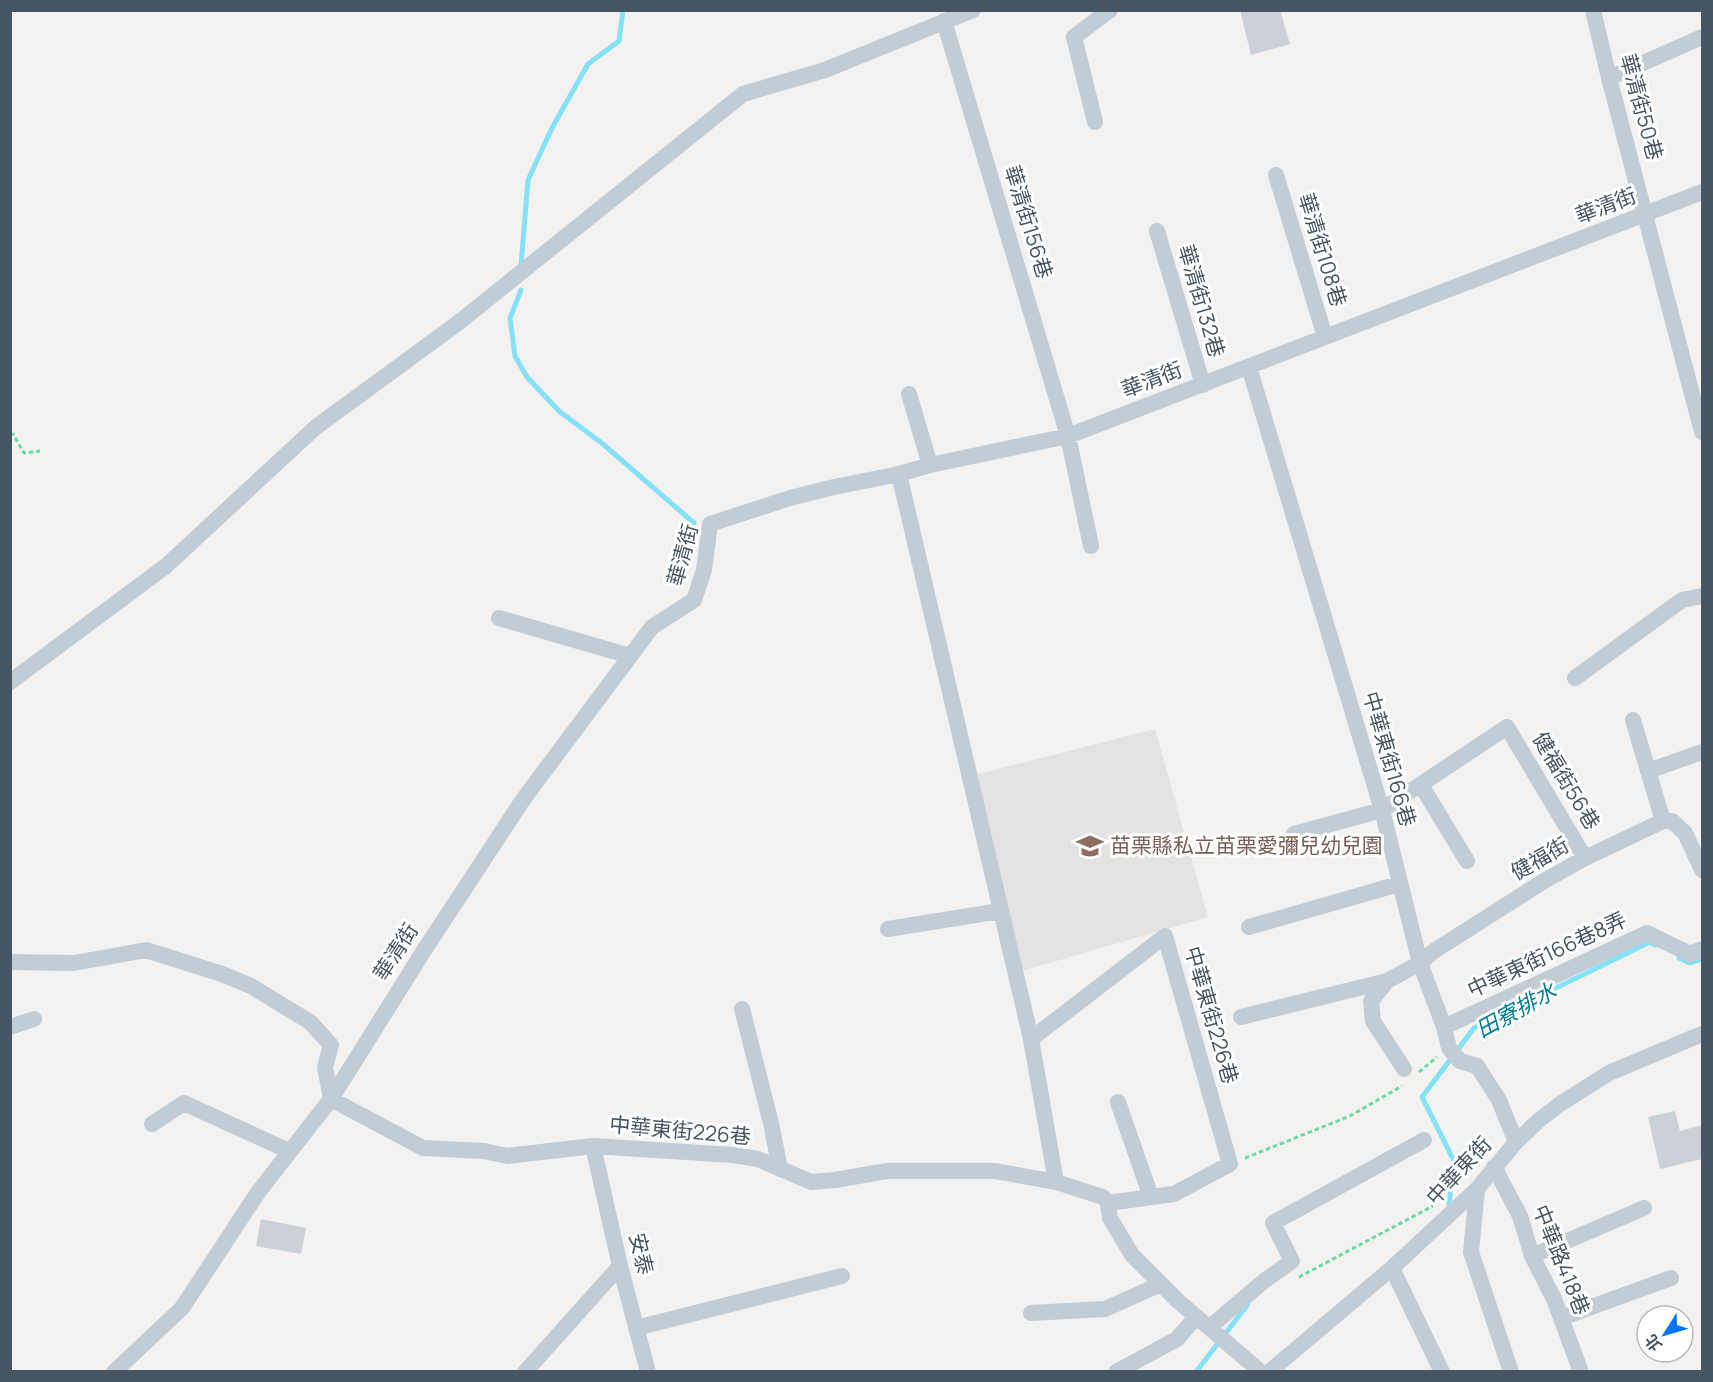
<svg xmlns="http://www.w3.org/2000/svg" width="1713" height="1382" font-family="Manrope,'Noto Sans TC',sans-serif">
<rect width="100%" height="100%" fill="#f4f1f1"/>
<path fill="#e5e2e3" d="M1155,729L1208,917L1022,971L974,775Z"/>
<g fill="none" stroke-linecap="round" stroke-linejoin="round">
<path stroke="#84e1f7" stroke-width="5" d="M521,266L528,180L552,128L588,64L619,41L623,10
M521,290L510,318L515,356L527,377L559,411L603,444L694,523
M1679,958L1690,963L1702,959
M1449,1204L1454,1161L1422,1097L1474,1028L1650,942L1655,945
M1196,1372L1248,1304"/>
</g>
<path fill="#cdd0d6" d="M1240,10H1280L1290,44L1251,55Z
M1675,1111L1680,1131L1702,1125V1159L1660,1169L1648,1117Z
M261,1219L306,1228L301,1254L256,1246Z"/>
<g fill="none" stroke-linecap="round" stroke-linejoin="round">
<path stroke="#6fd8a2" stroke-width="3" stroke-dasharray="4.5 3" stroke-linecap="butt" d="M10,435L13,434L24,453L40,451
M1419,1072L1437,1057
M1245,1158L1350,1116L1402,1086
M1299,1277L1433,1206"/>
<path stroke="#c1ccd4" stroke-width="16" d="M1593,10L1609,78L1702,432
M944,21L1068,436L1091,546
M1609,78L1702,37
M1095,122L1074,37L1110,10
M1276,175L1325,337
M1157,231L1203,385
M1249,367L1382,810L1420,963L1444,1027L1449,1048L1460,1061L1477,1066L1499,1100L1516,1142
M909,394L930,465
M899,474L1031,1039L1056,1182
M499,618L630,656
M1575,678L1682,600L1702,596
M10,682L166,566L316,427L458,323L743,94L825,70L973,10
M1633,720L1663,821
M1648,771L1702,752
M1421,785L1467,861
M1294,834L1382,810L1507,727L1585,858
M1249,927L1399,884
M888,929L1000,911
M10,962L74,963L146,950L222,974L251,986L310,1022L331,1045L325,1067L331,1099
M742,1009L771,1123L780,1169
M1241,1017L1387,981
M10,1027L34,1019
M1444,1027L1647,933L1690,954L1702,949
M1031,1039L1165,936L1230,1164L1174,1194L1108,1203
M1404,1069L1373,1021L1371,1001L1387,981L1420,963L1434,951L1544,881L1585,858L1663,821H1672L1685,833L1702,870
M331,1099L423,1148L484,1151L507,1156L593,1146L733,1155L758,1159L811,1182L835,1180L887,1171H995L1056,1182L1103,1197L1108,1203L1110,1218L1132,1255L1178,1301L1261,1372
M1118,1102L1151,1197
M152,1124L184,1103L289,1151
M593,1146L620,1266L648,1372
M1494,1167L1520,1216L1532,1256L1554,1299L1581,1372
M1477,1189L1471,1252L1511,1372
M1532,1256L1644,1208
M1392,1268L1442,1372
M1031,1313L1105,1309L1161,1284
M1561,1318L1671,1278
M1210,1327L1264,1281L1292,1261L1273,1223L1424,1140
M636,1328L842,1276
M114,1372L182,1308L259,1191L331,1099L423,952L522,801L652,627L694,600L704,570L710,524L790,498L834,487L899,474L930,465L1068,436L1702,192
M525,1372L620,1266
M1116,1372L1177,1339L1196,1317
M1269,1372L1392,1268L1477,1189L1516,1142L1538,1121L1560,1104L1609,1073L1702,1034"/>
</g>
<defs>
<symbol id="school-bare" viewBox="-9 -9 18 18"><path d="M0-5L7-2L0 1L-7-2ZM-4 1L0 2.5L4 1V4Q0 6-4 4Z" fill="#8d6e63" stroke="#fff" stroke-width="2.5" paint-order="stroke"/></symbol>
</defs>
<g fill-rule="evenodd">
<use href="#school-bare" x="1071" y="827" width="38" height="38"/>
</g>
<g text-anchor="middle" stroke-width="6" stroke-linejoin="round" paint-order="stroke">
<g font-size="21" fill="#465561" stroke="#fff">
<text transform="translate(1641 107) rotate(75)" y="7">華清街50巷</text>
<text transform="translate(1606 206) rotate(-21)" y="7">華清街</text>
<text transform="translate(1028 222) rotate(73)" y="7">華清街156巷</text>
<text transform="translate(1322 250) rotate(73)" y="7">華清街108巷</text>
<text transform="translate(1201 301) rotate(74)" y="7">華清街132巷</text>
<text transform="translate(1152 380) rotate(-21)" y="7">華清街</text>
<text transform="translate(683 555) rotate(-75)" y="7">華清街</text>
<text transform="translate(1389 759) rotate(74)" y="7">中華東街166巷</text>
<text transform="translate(1566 781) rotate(59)" y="7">健福街56巷</text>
<text transform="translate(1540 859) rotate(-30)" y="7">健福街</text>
<text transform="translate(396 952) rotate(-57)" y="7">華清街</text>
<text transform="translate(1547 955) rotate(-25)" y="7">中華東街166巷8弄</text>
<text transform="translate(1211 1015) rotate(74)" y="7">中華東街226巷</text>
<text transform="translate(680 1131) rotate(5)" y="7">中華東街226巷</text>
<text transform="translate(1459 1171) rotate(-47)" y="7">中華東街</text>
<text transform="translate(641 1254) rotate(77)" y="7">安泰</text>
<text transform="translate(1561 1260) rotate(68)" y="7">中華路418巷</text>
</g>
<g font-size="21" fill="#785e54" stroke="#fff" text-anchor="start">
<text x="1110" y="853">苗栗縣私立苗栗愛彌兒幼兒園</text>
</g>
<g font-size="22" font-style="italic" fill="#037c99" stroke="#fff">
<text transform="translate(1516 1010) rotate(-29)" y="8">田寮排水</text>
</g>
</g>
<rect width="1713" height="1382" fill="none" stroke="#465561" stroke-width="24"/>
<g transform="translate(1665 1334) rotate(233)"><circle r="28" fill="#ffffff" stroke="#b5bbc0" stroke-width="1.5"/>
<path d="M0-4.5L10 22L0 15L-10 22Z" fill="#0374fc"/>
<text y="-9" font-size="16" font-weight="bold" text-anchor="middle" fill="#465561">北</text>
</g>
</svg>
